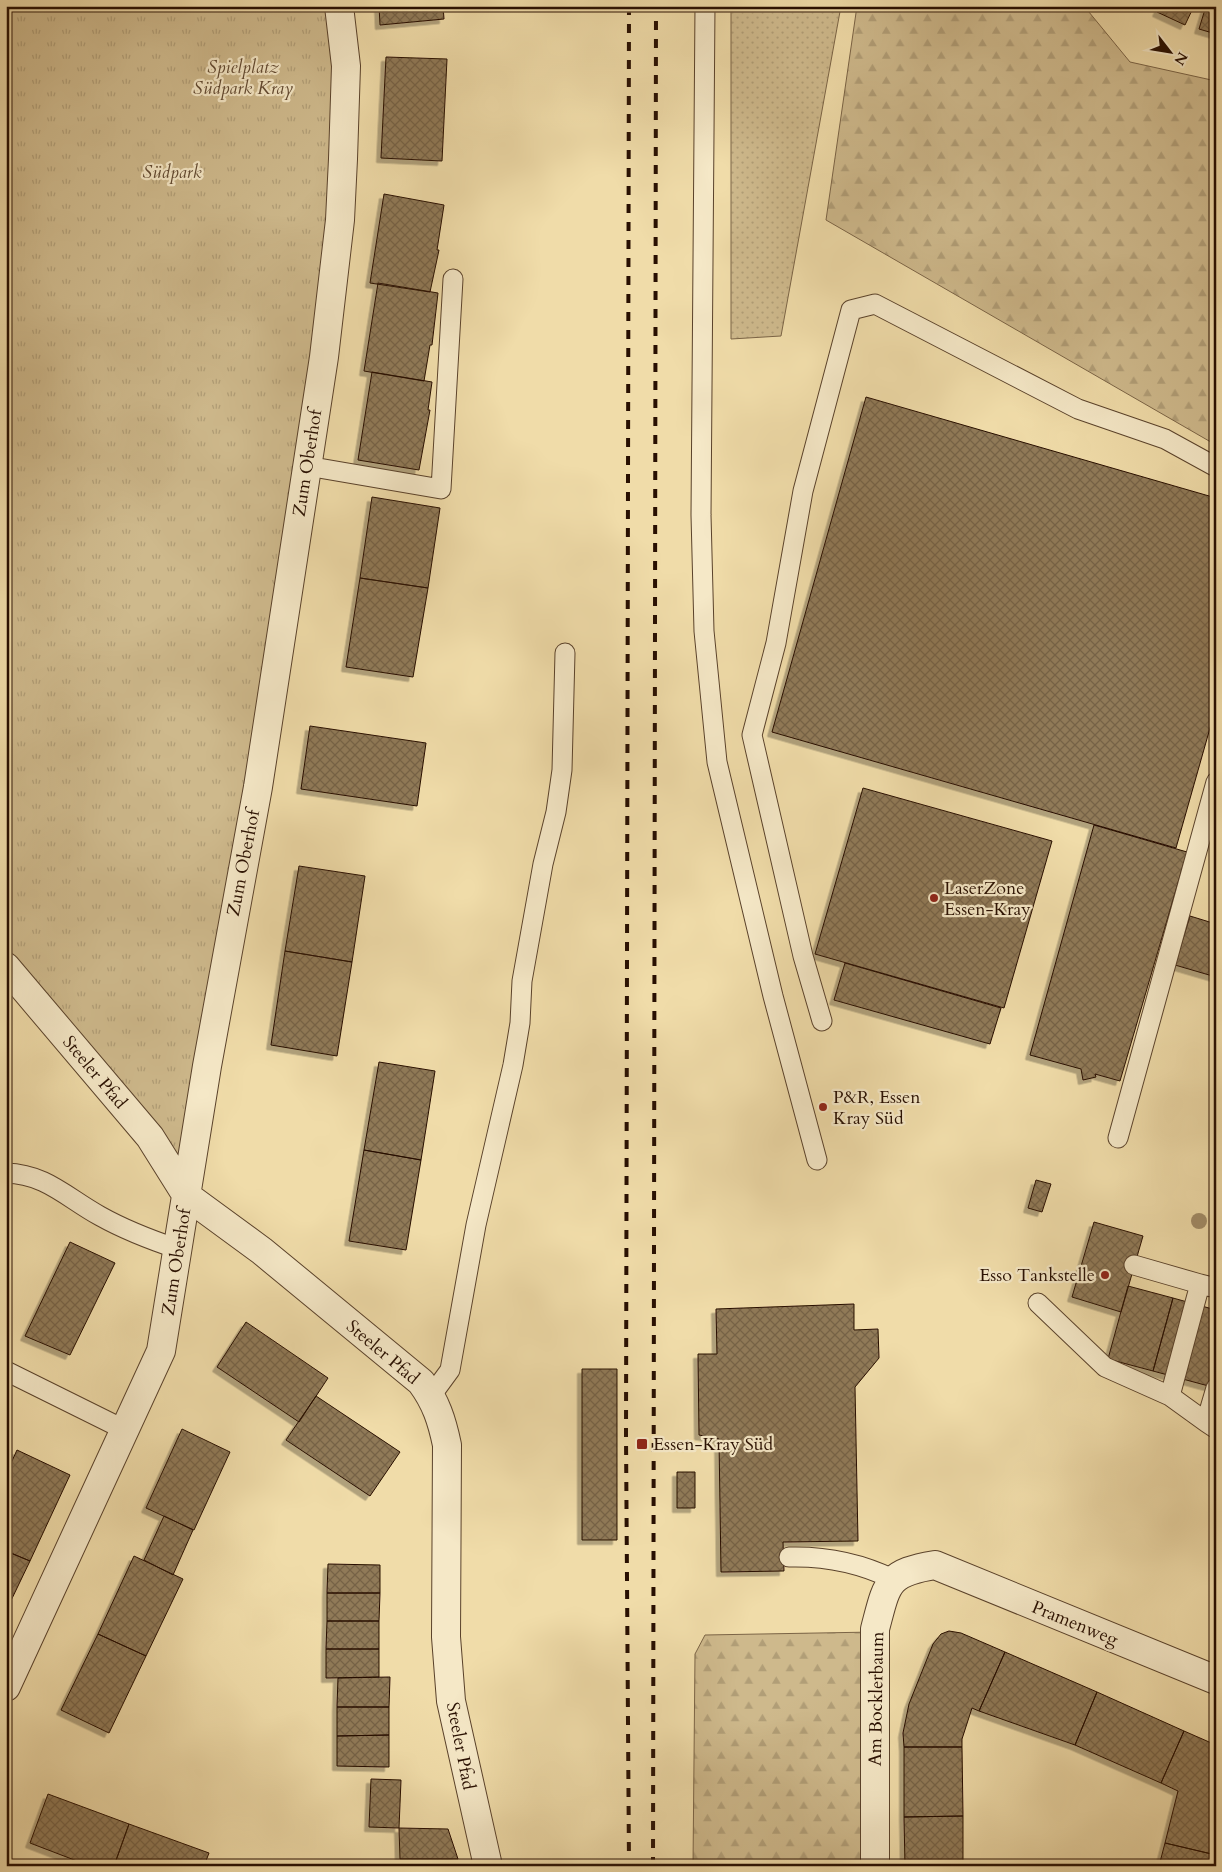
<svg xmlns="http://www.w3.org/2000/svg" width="1222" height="1872" font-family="Cardo,serif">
<defs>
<pattern id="grass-tufts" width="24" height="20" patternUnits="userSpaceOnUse" patternTransform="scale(1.25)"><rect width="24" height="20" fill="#ceb98c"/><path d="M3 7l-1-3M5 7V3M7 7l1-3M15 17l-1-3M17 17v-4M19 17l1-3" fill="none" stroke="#b19e77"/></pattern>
<pattern id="forest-firs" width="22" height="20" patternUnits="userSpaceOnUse" patternTransform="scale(1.25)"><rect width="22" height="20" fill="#ceb98c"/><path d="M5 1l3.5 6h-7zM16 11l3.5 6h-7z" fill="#b19e77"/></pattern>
<pattern id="garden-dots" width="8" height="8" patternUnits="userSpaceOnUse" patternTransform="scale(1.25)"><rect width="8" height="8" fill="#ceb98c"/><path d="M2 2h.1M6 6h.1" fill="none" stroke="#b19e77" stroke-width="1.8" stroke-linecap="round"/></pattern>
<pattern id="building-cross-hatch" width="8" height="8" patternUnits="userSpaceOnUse" patternTransform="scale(1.25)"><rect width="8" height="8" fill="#907a58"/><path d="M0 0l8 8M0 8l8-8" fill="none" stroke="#766246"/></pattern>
<filter id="shadow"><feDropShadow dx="-4.5" dy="4.5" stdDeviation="0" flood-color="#0004"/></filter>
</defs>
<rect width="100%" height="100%" fill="#f0dca9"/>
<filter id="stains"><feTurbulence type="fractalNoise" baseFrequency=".004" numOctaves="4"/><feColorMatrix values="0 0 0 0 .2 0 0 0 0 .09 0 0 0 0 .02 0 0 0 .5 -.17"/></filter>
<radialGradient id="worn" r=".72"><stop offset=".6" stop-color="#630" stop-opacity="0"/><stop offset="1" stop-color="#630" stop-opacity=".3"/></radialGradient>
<path fill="url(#grass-tufts)" stroke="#7b6446" d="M6,6H335L336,221L185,1178L6,960Z"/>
<path fill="url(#forest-firs)" stroke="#7b6446" d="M857,6H1084L1130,62L1216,81V445L826,220Z
M874,1632L873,1866H693L695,1654L705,1635Z"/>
<path fill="url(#garden-dots)" stroke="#7b6446" d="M731,6H841L781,336L731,339Z"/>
<path fill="url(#building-cross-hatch)" stroke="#280f01" filter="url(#shadow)" d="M379,6H443L444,19L380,25Z
M1160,6H1194L1185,25L1157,12Z
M1206,6H1216V34L1199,29Z
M386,57L447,59L442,161L381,158Z
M384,194L444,205L437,250H439L430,292L370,283Z
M378,283L438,293L432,345H430L424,381L364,371Z
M372,372L432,382L428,410H430L419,470L358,460Z
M866,397L1216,498V707L1176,848L772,732Z
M372,497L440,508L428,588L360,578Z
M360,578L428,588L413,677L346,667Z
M310,726L426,743L417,806L301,789Z
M863,788L1052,841L1004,1008L815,954Z
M1094,825L1187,852L1120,1081L1095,1074L1096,1077L1083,1080L1081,1069L1030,1055Z
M299,866L365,876L352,962L285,951Z
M1190,916L1216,924V977L1175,965Z
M285,951L352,962L337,1056L271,1045Z
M845,963L1001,1008L990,1044L834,1000Z
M379,1062L435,1071L421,1160L364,1150Z
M364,1150L421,1160L406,1250L349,1241Z
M1036,1180L1051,1184L1042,1212L1028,1208Z
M1094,1222L1143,1236L1121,1312L1072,1297Z
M70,1242L115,1263L70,1355L25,1336Z
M1128,1286L1173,1298L1153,1371L1108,1359Z
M1173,1298L1216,1310V1388L1153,1371Z
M854,1304V1330L878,1329L879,1358L855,1387L858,1541L783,1542L784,1571L721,1572L719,1439L699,1435L698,1354H717L716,1309Z
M246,1322L328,1378L299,1422L217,1367Z
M582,1369H617V1540H582Z
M316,1396L400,1452L370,1496L286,1440Z
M182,1429L230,1452L194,1530L146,1508Z
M17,1450L70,1475L30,1561L6,1551V1474Z
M677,1472H695V1508H677Z
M164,1516L193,1530L173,1575L144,1560Z
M6,1551L30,1561L6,1611Z
M134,1556L183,1579L146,1656L98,1634Z
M328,1564L380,1565V1593H327Z
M327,1593H380L379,1621H327Z
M327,1621H379V1649H326Z
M949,1631L961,1633L1005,1652L979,1711L972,1708L962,1739V1747H904L903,1733L909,1704L933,1644L941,1634Z
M98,1634L146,1656L109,1733L61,1710Z
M326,1649H379V1677L326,1678Z
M1005,1652L1097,1692L1075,1745L979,1711Z
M390,1677L389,1707H337L338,1678Z
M1097,1692L1184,1731L1161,1783L1075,1745Z
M337,1707H389V1735L337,1736Z
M1184,1731L1216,1745V1855L1165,1843L1178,1791L1161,1783Z
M389,1735V1767L337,1766V1736Z
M904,1747H962L963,1816L904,1817Z
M371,1779L401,1780L399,1828L369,1827Z
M48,1794L129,1824L114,1866H90L30,1843Z
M963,1816V1866H905L904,1817Z
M129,1824L209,1853L204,1866H114Z
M399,1828L448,1829L458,1859H400Z
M1165,1843L1216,1855L1215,1866H1159Z"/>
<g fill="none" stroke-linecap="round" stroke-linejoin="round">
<defs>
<path id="lane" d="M705,6L701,515L704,631L717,762L773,996L817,1160
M307,466L441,489L453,279
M822,1021L803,956L752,735L776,643L803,491L851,310L875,304L1078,409L1165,439L1216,467
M1118,1138L1216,782
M6,1173C46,1174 67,1198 100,1216C125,1230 151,1240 178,1249
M1134,1265L1200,1284
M1038,1303L1105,1367L1170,1396
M6,1371L125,1430
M431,1396L450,1370L476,1225L513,1065L520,1023L522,981L543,864L556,812L562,770L565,653
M1206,1422L1170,1396L1200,1284L1216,1288
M1215,1428L1206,1422L1216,1388
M789,1557C825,1556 860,1563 893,1579"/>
<path id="street" d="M6,967L150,1137L187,1196L262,1251L421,1382C436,1402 442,1421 447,1445L446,1637L451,1701L488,1866
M6,1687L161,1351L207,1066L258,787L324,357L340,220L343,159L346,66L339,6
M875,1866V1629C887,1584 886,1573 935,1565L1216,1680"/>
</defs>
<use href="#lane" stroke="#5a422b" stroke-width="21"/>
<use href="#street" stroke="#5a422b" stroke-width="30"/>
<use href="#lane" stroke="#f5e8c7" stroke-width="19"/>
<use href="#street" stroke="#f5e8c7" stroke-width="28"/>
<path stroke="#280f01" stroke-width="4" stroke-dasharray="9 9" stroke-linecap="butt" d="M629,6L626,1436L629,1866
M653,1866L656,6"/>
</g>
<circle fill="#a28c68" cx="1199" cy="1221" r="8"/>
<g fill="#8f2418" stroke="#f5e8c7" stroke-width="2">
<circle cx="934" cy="898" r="5"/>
<circle cx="823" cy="1107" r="5"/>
<circle cx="1105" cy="1275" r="5"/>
<rect x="636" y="1438" width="12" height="12" rx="2.5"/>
</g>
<g text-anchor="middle" stroke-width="4.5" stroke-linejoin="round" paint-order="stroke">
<g font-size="18" font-style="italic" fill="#624a32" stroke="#f5e8c7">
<text x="243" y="73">Spielplatz<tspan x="243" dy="21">Südpark Kray</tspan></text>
<text x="172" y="178">Südpark</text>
</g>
<g font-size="18" fill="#280f01" stroke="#f5e8c7">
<text transform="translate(307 463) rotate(-81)" y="6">Zum Oberhof</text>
<text transform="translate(243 863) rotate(-79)" y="6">Zum Oberhof</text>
<text transform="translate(95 1072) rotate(50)" y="6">Steeler Pfad</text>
<text transform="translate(176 1262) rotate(-81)" y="6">Zum Oberhof</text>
<text transform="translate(383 1352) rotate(40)" y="6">Steeler Pfad</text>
<text transform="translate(1075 1623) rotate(22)" y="6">Pramenweg</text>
<text transform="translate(876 1699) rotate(-89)" y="6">Am Bocklerbaum</text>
<text transform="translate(461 1746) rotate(79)" y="6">Steeler Pfad</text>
</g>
<g font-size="18" fill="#280f01" stroke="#f5e8c7" text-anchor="start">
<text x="944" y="894">LaserZone<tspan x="944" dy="21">Essen-Kray</tspan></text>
<text x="833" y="1103">P&amp;R, Essen<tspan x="833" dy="21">Kray Süd</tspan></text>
<text x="1095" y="1281" text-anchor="end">Esso Tankstelle</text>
<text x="653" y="1450">Essen-Kray Süd</text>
</g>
</g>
<rect width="1222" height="1872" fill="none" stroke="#f0dca9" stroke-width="25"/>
<rect x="8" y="8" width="1207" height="1857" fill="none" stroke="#280f01" stroke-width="2.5"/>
<rect x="12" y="12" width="1197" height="1847" fill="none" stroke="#280f01"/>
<g transform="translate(1170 52) rotate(121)" stroke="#f5e8c7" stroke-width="4" paint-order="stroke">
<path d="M0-4L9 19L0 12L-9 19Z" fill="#280f01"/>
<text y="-8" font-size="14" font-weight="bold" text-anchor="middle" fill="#280f01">N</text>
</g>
<rect width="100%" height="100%" filter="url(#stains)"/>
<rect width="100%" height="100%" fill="url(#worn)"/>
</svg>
